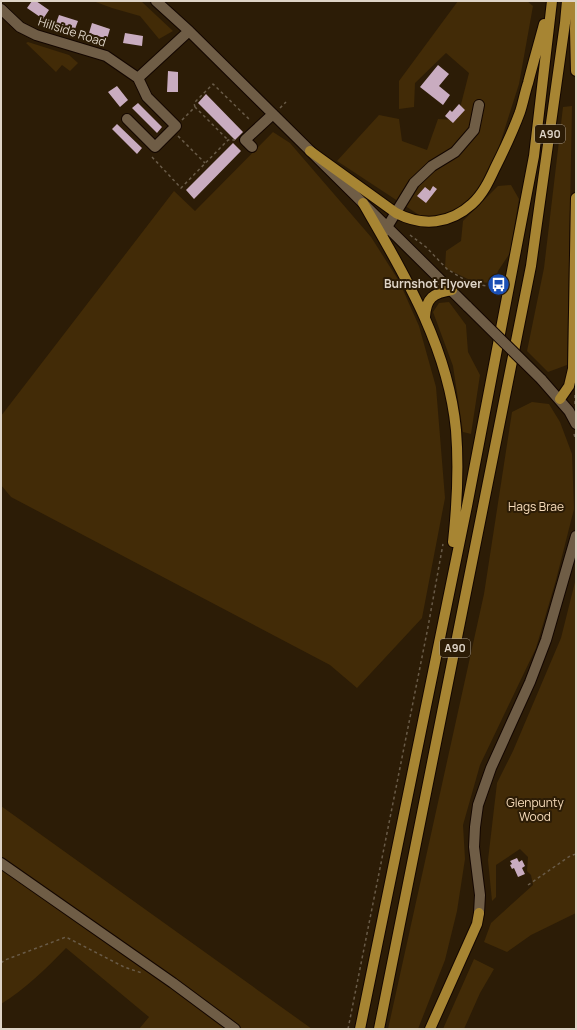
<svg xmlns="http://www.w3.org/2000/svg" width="577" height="1030" font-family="Manrope,sans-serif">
<rect width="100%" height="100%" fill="#2c1c06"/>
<path fill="#422b07" d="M93,1H141L173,31L159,39L140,16L112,8Z
M458,1H527L533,6L519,84L498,150L478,193L460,209L438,217L419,215L337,161L379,115L399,119L402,141L427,150L438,119L457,120L469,73L446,53L415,83L414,107L399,109V81Z
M28,42L69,55L78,63L70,71L62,65L56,72L26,43Z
M572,106L567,365L548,372L527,351L544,268L563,107Z
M273,132L290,143L371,237L399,281L419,326L436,387L445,498L422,618L357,688L330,665L11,497L1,485V416L174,191L195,211Z
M511,185L519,199L510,253L498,271L494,283L474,282L445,268L446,251L461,241L463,221L498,186Z
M449,302L466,325L468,352L480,375L471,434L463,432L453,366L433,312L439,303Z
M532,402L549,404L560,422L572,454L574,509L556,580L536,648L480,765L463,825L465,859L457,911L445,960L418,1029H388L484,594L512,412Z
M576,578V913L531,935L507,952L484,942L491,923L533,885L531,875L527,871L528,857L520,849L496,865V897L492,901L488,860L497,783L513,751L561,638Z
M1,806L312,1029H139L149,1017L66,948C46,969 25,989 1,1004Z
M474,959L494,969L480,993L464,1029H443Z"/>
<path fill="#c9acc0" d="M32,1H36L49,10L43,19L27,8Z
M59,15L78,21L75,29L56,23Z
M92,23L110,29L107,39L89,33Z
M125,33L143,36L142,46L123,43Z
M438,65L449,74L439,86L450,95L443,105L420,87Z
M168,71L178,72V92H167Z
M117,86L128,100L120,107L108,92Z
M206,94L243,132L235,140L198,103Z
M138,103L162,127L157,133L132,108Z
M459,104L465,110L453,123L445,116L450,110L452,112Z
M117,124L142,148L137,154L112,129Z
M233,143L241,151L194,199L186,190Z
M433,186L437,189L426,203L417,196L425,187L430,191Z
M517,858L519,862L522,860L525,866L522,868L525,874L518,877L514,868L512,869L510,865L512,864L510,861Z"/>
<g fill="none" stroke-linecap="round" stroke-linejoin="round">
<defs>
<path id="minor" d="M156,1L189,31L468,307
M1,9L20,27L36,35L106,56L138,78L147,97L176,126L155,147L127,119
M138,78L189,31
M252,147L245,140L273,114
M384,232L414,183L432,166L455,152L474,130L479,105
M541,379L569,411L576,424
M1,863L173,983L235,1029
M479,913L480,895L474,847L475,827L478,805L491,768L530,682L546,640L576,536"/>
<path id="major" d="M576,4L575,29L576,71
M310,151L396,213C423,227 450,224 472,204C483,194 489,181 495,168C504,150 513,131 520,112C523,103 525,92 528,83C533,63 539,43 544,24
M363,203C404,274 448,346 456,430C459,467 457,505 453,542
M425,317C426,298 433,293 452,290
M560,399L569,386L573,369L576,198
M360,1029L467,506L534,156L552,1
M379,1029L531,266L565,23L567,1
M430,1029L477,924L479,913"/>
</defs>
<use href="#minor" stroke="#130600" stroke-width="12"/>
<use href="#major" stroke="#130600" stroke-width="12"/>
<path stroke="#695b48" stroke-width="1.5" stroke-dasharray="3 3" stroke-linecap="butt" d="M195,107L194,103L213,84L251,121
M280,108L286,102
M182,120L195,107L228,140
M178,136L205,163
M152,157L181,188L228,140H235
M410,235L426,247L447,269L460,277L470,283L499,288
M575,404V394
M574,434L576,441
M528,885L570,856L576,854
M1,963L5,960L66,937L124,967L142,973
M348,1029L428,627L443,544"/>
<use href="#minor" stroke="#6f5d46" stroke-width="10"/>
<use href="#major" stroke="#a78533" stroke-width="10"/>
<defs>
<path id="minor-bridge" d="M468,307L541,379"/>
</defs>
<use href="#minor-bridge" stroke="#130600" stroke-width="12" stroke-linecap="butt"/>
<use href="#minor-bridge" stroke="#6f5d46" stroke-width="10"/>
</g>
<defs>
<symbol id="bus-disc" viewBox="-11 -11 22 22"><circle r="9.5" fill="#1a4fb4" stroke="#2c1c06"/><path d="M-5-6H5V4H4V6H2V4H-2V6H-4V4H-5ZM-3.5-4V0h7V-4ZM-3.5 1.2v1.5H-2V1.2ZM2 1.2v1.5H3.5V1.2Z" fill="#fff"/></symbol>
</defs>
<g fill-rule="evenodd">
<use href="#bus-disc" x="486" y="272" width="25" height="25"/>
</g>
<g text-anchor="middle" stroke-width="4" stroke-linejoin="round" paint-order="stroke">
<g fill="#2c1c06" stroke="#a99d8d" stroke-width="1">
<rect x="535" y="125" width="30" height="18" rx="3"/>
<rect x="440" y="639" width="30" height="18" rx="3"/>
</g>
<g font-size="11" font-weight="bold" fill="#ded4c7">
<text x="550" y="138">A90</text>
<text x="455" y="652">A90</text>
</g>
<g font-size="12" fill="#ded4c7" stroke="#2c1c06">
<text transform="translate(72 32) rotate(18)" y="4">Hillside Road</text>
</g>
<g font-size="12" font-weight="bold" fill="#ded4c7" stroke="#2c1c06" text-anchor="end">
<text x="482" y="288">Burnshot Flyover</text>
</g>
<g font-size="12" fill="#f8ddbc" stroke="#2c1c06">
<text x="536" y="511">Hags Brae</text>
<text x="535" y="807">Glenpunty<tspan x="535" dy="14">Wood</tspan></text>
</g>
</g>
<rect width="577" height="1030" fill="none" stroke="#ded4c7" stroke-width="4"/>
</svg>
